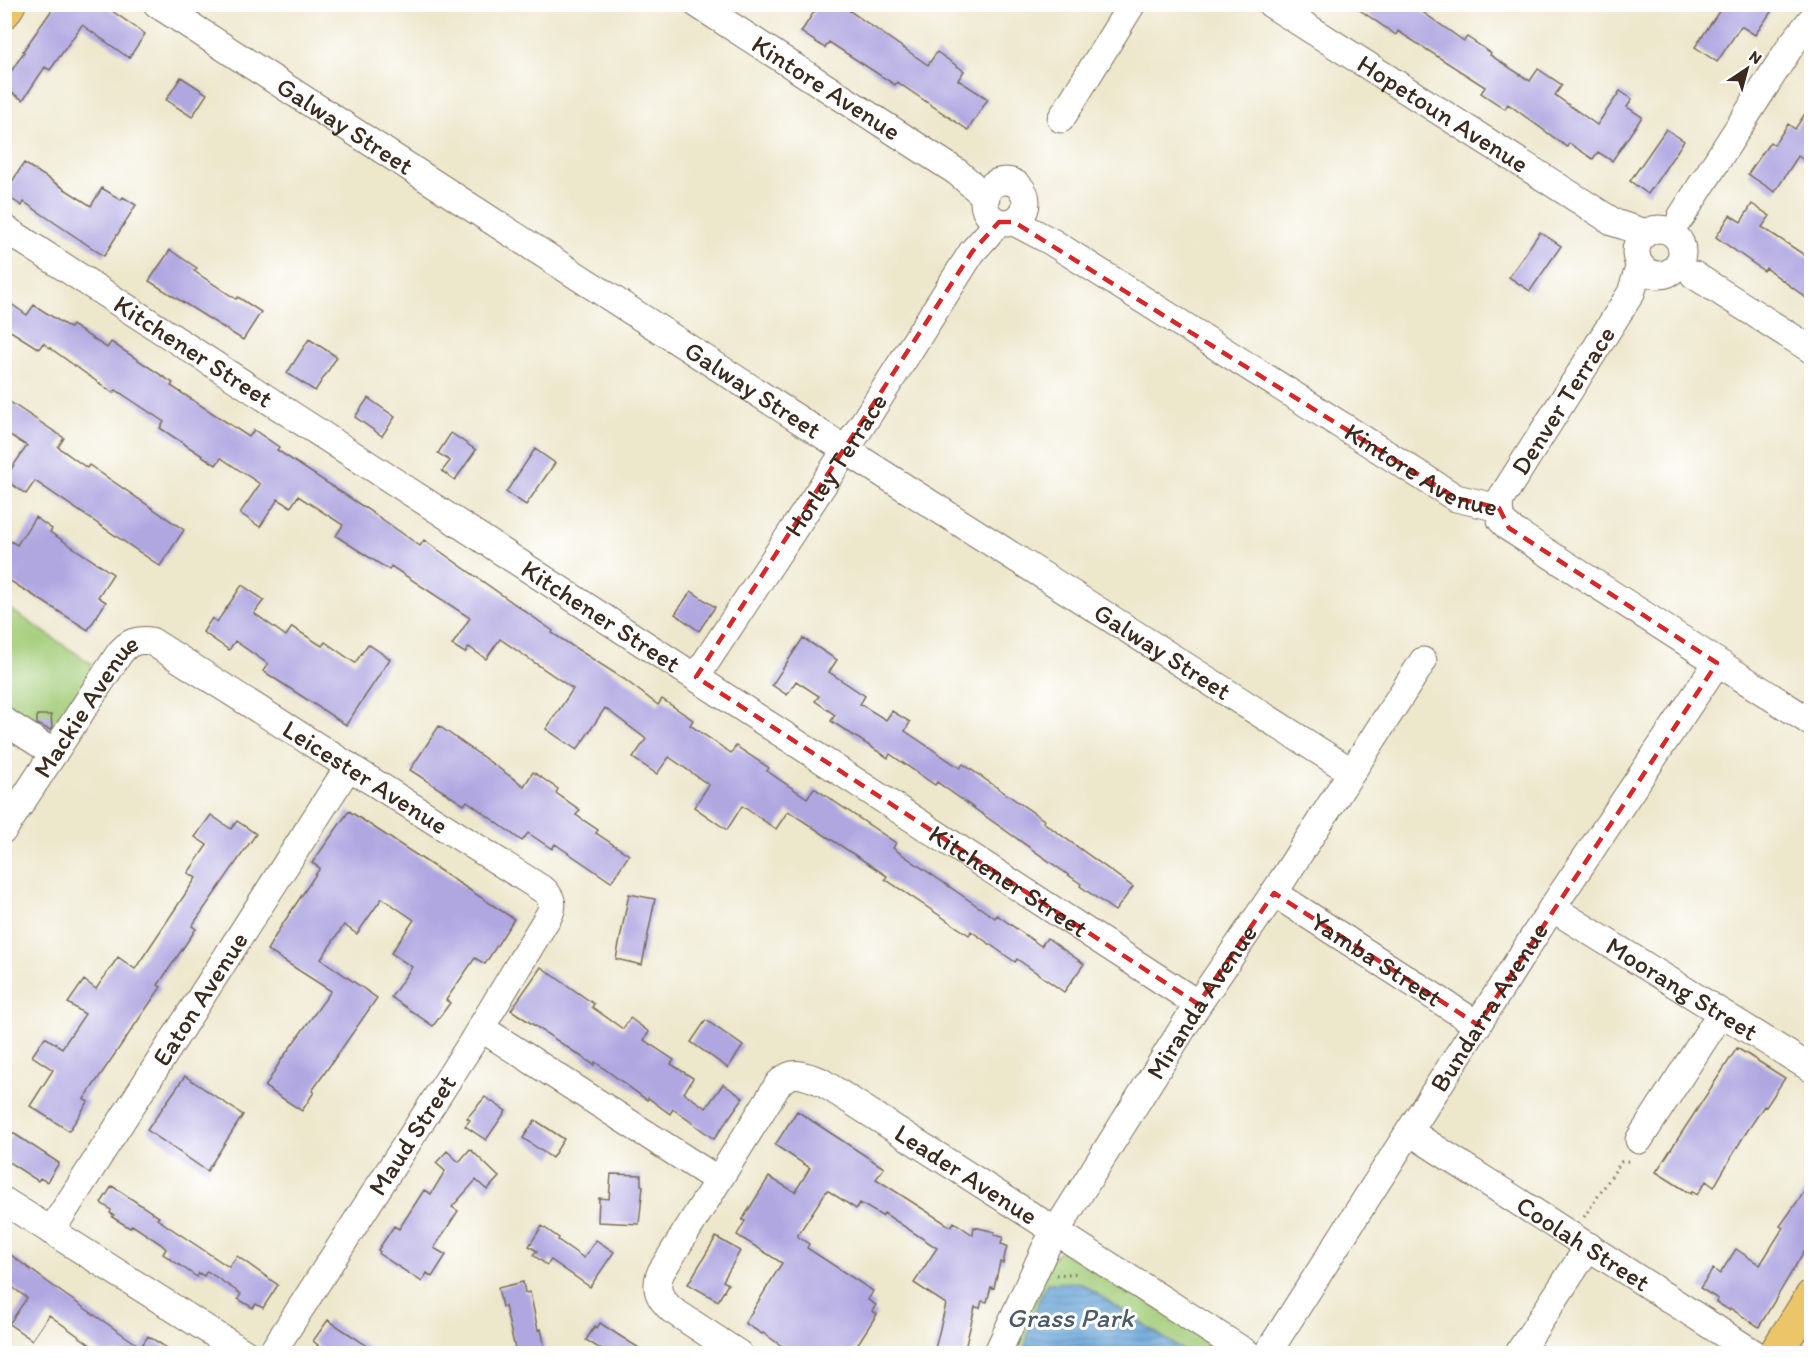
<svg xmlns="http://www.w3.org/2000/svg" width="1816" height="1358" font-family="Itim,sans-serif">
<defs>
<pattern id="water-rules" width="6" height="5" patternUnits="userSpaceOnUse" patternTransform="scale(1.5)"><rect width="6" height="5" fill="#66a4d8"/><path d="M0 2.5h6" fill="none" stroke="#5586af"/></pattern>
</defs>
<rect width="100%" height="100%" fill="#fff"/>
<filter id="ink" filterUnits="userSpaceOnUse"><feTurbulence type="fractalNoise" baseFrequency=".0167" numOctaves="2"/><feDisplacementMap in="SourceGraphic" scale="12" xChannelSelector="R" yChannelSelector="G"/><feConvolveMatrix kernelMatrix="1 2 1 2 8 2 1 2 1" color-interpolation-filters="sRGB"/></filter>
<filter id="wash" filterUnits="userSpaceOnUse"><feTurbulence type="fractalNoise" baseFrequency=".008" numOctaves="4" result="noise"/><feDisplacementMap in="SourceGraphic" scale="24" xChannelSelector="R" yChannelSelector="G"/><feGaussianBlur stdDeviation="1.35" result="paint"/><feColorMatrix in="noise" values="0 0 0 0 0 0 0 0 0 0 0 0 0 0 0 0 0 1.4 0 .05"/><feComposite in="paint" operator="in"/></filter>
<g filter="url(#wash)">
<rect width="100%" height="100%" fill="#ede7cc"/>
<path fill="#a3cc78" stroke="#6f7b4b" stroke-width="1.5" d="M4,605L102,671L52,747L5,715Z
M1060,1251L1070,1252L1229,1354H1016C1022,1325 1038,1270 1060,1251Z"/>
<path fill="url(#water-rules)" stroke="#50677b" stroke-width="1.5" d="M1079,1282L1187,1353H1024C1028,1329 1035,1306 1047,1283Z"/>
<g id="blocks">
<path fill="#b0a7e1" d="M56,4H102L145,34L129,58L82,25L50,70L45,67L23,100L4,88V82L24,52L23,51Z
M819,4H854L850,11L928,65L937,52L964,71L958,80L988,99L968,130L897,82L895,85L829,42L825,48L801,32Z
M1351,4H1411L1464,41L1467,37L1491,53L1490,55L1530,81L1538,69L1562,85L1555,95L1597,125L1620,91L1632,99L1627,107L1642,117L1612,161L1598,152L1593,159L1569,143L1567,147L1508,104L1505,109L1481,93L1485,87L1398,31L1396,35Z
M1724,4H1760L1771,12L1755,35L1741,26L1717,62L1695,47Z
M181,77L207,94L192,117L166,100Z
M1812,103V155L1807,162L1798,156L1775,192L1748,174L1770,142L1774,145L1788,124L1795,129Z
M1666,129L1684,141L1648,194L1630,181Z
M24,163L91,206L102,188L121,200L123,197L136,205L104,256L24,202L22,206L4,194Z
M1752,204L1770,216L1762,227L1812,260V302L1766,268L1764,271L1716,237L1730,215L1741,222Z
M1540,232L1561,246L1530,291L1509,277Z
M170,250L197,268L194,271L236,299L238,297L261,312L243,340L149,281Z
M4,299L27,315L34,305L70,328L72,325L107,348L111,342L173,383L171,386L249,437L254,430L279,447L277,450L382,519L420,546L424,540L553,631L552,633L624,679L658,705L662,699L693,720L690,725L731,753L736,746L769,768L767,771L807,798L814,788L896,843L893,848L995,918L997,915L1041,946L1047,938L1084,964L1064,992L1017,959L1015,962L971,931L969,935L885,879L887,876L788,811L776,829L742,806L727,830L694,807L709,785L669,757L657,774L633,758L646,739L605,708L577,750L546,729L573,689L500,639L486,659L469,647L465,653L452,645L470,618L391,566L389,570L336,536L343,525L298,496L291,507L278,499L260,527L240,513L260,484L221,458L216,465L160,428L164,422L116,390L113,393L43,343L39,349L4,327Z
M309,339L337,357L315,391L287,373Z
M4,398L64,438L58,447L87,468L89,465L184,530L160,566L35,481L26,494L4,479L27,446L4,431Z
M368,398L395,417L382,436L355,417Z
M451,433L476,450L455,480L442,471L450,461L438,453Z
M535,449L555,463L526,505L506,492Z
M35,517L52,529L50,532L113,574L98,597L106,602L88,630L4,577V537L17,545Z
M242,585L264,600L254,613L286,636L292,627L322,646L325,642L355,663L368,644L390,659L346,725L263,671L268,664L235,641L229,650L203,632L212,618L217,622Z
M691,591L715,607L699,631L675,614Z
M803,638L837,660L829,672L865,696L860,704L886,720L892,711L910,722L905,731L960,768L963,764L1044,820L1043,822L1133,887L1115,911L1080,886L1081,884L937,782L935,785L890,754L888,758L831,721L835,715L815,701L819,696L796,681L787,695L772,685Z
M37,715H51L52,727L50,730L37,724Z
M439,726L524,786L533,772L558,789L556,793L580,810L576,815L598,830L596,833L629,855L611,882L555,844L552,849L528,833L522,841L467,801L464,805L410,770Z
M349,811L514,919L485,964L475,958L446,1000L450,1003L433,1026L391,997L412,967L391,953L414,920L382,898L357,934L344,925L321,959L377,998L312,1091L314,1092L302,1111L265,1087L281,1060L331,991L267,950L280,928L320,868L312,863Z
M211,815L231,829L237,821L256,834L192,926L196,929L158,985L161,987L84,1099L88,1102L69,1131L30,1106L53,1070L32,1056L45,1037L62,1048L85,1014L68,1003L84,980L96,989L118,957L135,969L196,878L188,873L207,845L195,837Z
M629,894L655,899L642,965L616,959Z
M541,967L594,1004L592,1007L623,1029L630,1018L649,1032L644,1040L674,1060L671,1064L693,1078L684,1093L706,1108L723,1084L743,1098L714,1139L673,1109L670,1114L648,1098L647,1100L595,1062L594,1065L511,1010Z
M706,1020L743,1046L728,1068L691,1042Z
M1737,1048L1785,1078L1766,1107L1764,1106L1742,1139L1714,1187L1706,1181L1697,1195L1692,1191L1691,1194L1656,1172Z
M185,1076L243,1115L207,1171L147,1130Z
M485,1097L506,1111L486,1140L465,1126L470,1120L467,1118Z
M797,1111L884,1168L876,1179L951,1227L954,1222L973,1235L974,1227L995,1232L994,1235L1003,1237L1001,1244L1007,1246L1003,1263L1000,1262L994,1288L991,1287L987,1302L982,1301L980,1308L975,1307L964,1353H934L946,1304L914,1283L937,1248L884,1213L882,1216L860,1203L856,1209L827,1190L797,1236L809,1244L807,1248L873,1291L868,1300L876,1305L872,1311L877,1314L852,1353H792L763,1333L762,1334L745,1323L782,1263L737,1235L745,1221L742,1220L769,1177L795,1192L810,1168L775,1145Z
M535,1120L564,1139L552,1158L523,1138Z
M13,1133L59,1163L47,1182L40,1178L38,1181L4,1159V1145Z
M470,1149L499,1177L487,1190L476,1180L452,1207L458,1211L434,1248L446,1255L432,1277L427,1273L422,1282L379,1254L380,1252L378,1250L394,1226L399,1229L424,1190L431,1194L445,1171L436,1163L447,1151L459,1162Z
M611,1174L641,1175V1185L643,1186L639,1224L598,1222L599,1198L609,1199Z
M1812,1181V1238L1759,1327L1730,1308L1729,1310L1716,1302L1718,1299L1700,1288L1713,1269L1720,1274L1736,1249L1760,1265L1783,1228L1780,1226Z
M112,1186L159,1217L157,1219L229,1267L237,1256L278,1285L263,1308L256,1304L253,1308L238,1299L241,1294L207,1271L204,1276L199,1273L197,1277L163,1254L166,1249L161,1244L132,1225L130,1228L112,1217L114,1215L110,1213L111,1210L101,1203Z
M542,1226L559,1238L558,1240L584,1258L596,1240L614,1252L590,1287L551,1260L547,1265L533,1255L537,1251L529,1246Z
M716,1237L740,1251L723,1281L728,1284L718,1301L688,1284Z
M4,1250L64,1294L141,1347L148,1336L175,1353H102L49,1315L32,1340L9,1324L27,1298L4,1281Z
M523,1282L525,1293L530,1292L538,1330L541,1329L545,1348L540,1350L541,1353H516L505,1306L502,1307L498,1288Z
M328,1320L378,1353H328L317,1346L318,1345L313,1341Z
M600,1323L620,1336L647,1353H607L586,1340L595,1326L597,1328Z"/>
</g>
</g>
<g filter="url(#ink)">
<use href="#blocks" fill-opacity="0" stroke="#796c5b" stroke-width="1.5"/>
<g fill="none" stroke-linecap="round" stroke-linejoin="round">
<defs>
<g id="minor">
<path id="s1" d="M157,4L863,461L1352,772"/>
<path id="s2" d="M697,4L957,172L986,197"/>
<path id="s3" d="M1271,4L1615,223L1646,233"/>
<path d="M1061,119L1132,4"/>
<circle cx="1005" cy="202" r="21"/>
<path d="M1681,217L1792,44L1812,19"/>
<path id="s4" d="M1014,222L1052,242L1456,498L1499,508L1501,520L1509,528L1812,723"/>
<path id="s5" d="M4,228L1198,1004"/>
<circle cx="1659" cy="252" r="23"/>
<path d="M1694,275L1812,350"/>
<path id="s6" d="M1499,508L1500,500L1631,293L1640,265"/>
<path id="s7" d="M696,677L846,450L972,252L999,222"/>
<path d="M4,721L54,753"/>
<path id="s8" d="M4,829L119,654C128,642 137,639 151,641L545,891C552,899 554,905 549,915L471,1044L271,1354"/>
<path id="s9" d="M1274,893L1478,1025"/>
<path id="s10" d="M1552,908L1812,1069"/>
<path d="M481,1028L718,1180"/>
<path id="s11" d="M1410,1132L1755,1354"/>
<path d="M1639,1140L1721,1013"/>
<path d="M4,1201L246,1354"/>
<path id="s12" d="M51,1231L349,766"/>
<path id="s13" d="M739,1354L672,1310C659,1298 654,1289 661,1272L779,1083C793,1069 803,1075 820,1081L1248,1354"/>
<path id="s14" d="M997,1354L1046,1247L1198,1004L1274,893L1423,661"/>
<path id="s15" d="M1267,1354L1552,908L1717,663"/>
<path d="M1518,1354L1589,1246"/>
</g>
<path id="major" d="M4,12L9,4
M1775,1354L1812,1296"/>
</defs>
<use href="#minor" stroke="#796c5b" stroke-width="29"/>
<use href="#major" stroke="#796c5b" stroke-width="35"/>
<path stroke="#796c5b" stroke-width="3" stroke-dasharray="1.5 4.5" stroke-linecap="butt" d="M1584,1217L1621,1162L1629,1161
M1056,1275L1079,1273"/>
<use href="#minor" stroke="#fff" stroke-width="27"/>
<use href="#major" stroke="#edc569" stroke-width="33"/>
</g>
</g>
<path fill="none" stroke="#d62828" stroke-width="4.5" stroke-dasharray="12 8" stroke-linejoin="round" d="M999,222H1014L1456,498L1499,508L1509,528L1717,663L1478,1025L1274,893L1198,1004L696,677L972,252Z"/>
<g text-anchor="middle" stroke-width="6" stroke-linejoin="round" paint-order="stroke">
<g font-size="26" fill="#3b2a1e" stroke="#fff">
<text dy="9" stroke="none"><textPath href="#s2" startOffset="154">Kintore Avenue</textPath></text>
<text dy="9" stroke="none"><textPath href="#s3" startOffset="204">Hopetoun Avenue</textPath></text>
<text dy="9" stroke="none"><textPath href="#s1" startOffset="224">Galway Street</textPath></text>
<text dy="9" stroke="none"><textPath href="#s5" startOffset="226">Kitchener Street</textPath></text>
<text dy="9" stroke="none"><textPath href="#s1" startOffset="710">Galway Street</textPath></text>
<text dy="9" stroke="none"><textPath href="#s6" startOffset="126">Denver Terrace</textPath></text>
<text dy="9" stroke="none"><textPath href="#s7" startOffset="254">Horley Terrace</textPath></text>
<text dy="9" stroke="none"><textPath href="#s4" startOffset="478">Kintore Avenue</textPath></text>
<text dy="9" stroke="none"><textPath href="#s5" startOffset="712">Kitchener Street</textPath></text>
<text dy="9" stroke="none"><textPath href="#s1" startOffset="1196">Galway Street</textPath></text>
<text dy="9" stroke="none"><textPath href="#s8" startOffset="148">Mackie Avenue</textPath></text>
<text dy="9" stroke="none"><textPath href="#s8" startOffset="500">Leicester Avenue</textPath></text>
<text dy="9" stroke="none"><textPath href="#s5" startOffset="1198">Kitchener Street</textPath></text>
<text dy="9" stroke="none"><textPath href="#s9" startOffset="122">Yamba Street</textPath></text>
<text dy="9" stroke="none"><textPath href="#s10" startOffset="153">Moorang Street</textPath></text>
<text dy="9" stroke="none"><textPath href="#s12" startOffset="276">Eaton Avenue</textPath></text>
<text dy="9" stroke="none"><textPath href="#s14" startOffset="408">Miranda Avenue</textPath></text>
<text dy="9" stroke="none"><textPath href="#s15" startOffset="412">Bundarra Avenue</textPath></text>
<text transform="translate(412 1135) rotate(-57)" y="9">Maud Street</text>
<text dy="9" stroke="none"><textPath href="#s13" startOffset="564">Leader Avenue</textPath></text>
<text dy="9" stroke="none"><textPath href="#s11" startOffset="206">Coolah Street</textPath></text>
</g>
<g font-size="27" font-style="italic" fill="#4c5b68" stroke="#fff">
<text x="1070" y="1327">Grass Park</text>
</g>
</g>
<rect width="1816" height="1358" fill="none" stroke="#fff" stroke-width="24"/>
<g transform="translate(1747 69) rotate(36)" stroke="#ffffff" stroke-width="4.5" paint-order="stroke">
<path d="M0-4.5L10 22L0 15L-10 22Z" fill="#3b2a1e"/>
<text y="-9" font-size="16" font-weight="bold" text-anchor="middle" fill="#3b2a1e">N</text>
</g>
</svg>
